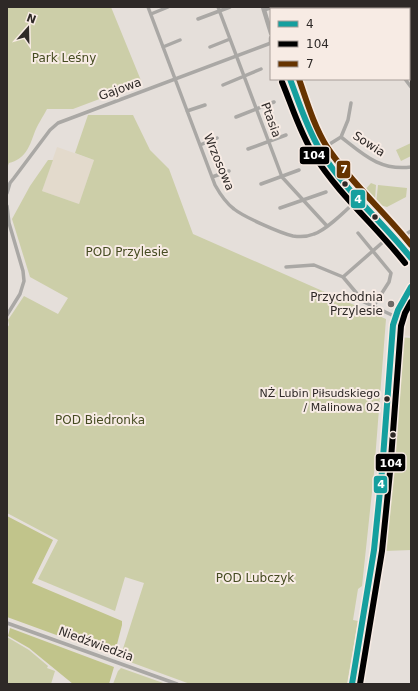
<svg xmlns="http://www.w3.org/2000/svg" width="418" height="691" font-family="'DejaVu Sans',sans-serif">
<rect width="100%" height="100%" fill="#e5dfda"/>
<path fill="#e3dacc" d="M57,147L94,160L79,204L42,191Z
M411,301V336L398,335L401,313Z"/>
<path fill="#cccea8" d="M7,7H111L142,83L73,109H47C43,117 37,125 34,134C29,148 25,159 9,163L7,168Z
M88,115H133L150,150L169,169L193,234L386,319L374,473L362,586L358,589L353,620L358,621L347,684H190L122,659L121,655L144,583L125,577L115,611L38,579L58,540L7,513V328L9,325L8,320L24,296L58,314L68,298L30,277L12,219L30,186L48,160H53L42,191L79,204L94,160L75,153Z
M411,143V156L401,161L396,150Z
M371,183L376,185L375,200L364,191Z
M378,185L407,188L406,197L387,207L376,204Z
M398,337L411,338V550L384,551L389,501L387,500L393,407H397L400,367L396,366Z
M7,637L29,650L48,666L47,668L55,671L51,684H7Z
M121,668L166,684H113L118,671Z"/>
<path fill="#c1c48b" d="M7,516L53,540L32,583L122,621V625L114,656L7,617Z
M10,628L114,667L109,684H73L29,648L8,636Z"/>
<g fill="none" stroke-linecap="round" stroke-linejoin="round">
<path stroke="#aaa8a5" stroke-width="3.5" d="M148,7L215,185C220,194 226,203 234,209C244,217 280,233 293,236C300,237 307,237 314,234C328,229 347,209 359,198
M218,7L282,177L327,226
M361,9L366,7
M264,10L273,7
M151,14L168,7
M198,19L230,7
M163,47L180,40
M210,47L230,39
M405,79L411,87
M223,85L261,69
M187,111L205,105
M236,117L274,102
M341,137L348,120L351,103
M200,145L217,138
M248,149L286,135
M320,150L341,137C364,155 380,171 411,167
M212,177L229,171
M261,184L299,170
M7,193L10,183L14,178L50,130L58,123L271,43
M7,206L9,223L23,271L24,281L20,294L7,315
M280,208L326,192
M358,233L391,273L389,282L373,307
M401,246L400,238L411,231
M286,267L314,265L343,277L364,302L394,316
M343,277L391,235
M7,623L177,684"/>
<path stroke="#aaa8a5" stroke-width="4.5" d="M263,7L271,33
M271,38V43
M290,79L309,129L320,150L338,173L411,257
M352,684L374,550L382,471L393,325C396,310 403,299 411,287"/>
<defs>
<path id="bus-1" d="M290,79C299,103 307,128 320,150C344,190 382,221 411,258
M352,684L374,550L382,471L393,325L398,310L411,287"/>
<path id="bus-2" d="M282,82C292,106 300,133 314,155C339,195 376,226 405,263
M360,684L382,551L390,472L401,326L405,313L411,302"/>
<path id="bus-3" d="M299,79C307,102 314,126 327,147C351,183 384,211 411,245"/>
</defs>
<use href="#bus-1" stroke="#f7ebe4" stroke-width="9"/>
<use href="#bus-2" stroke="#f7ebe4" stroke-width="9"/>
<use href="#bus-3" stroke="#f7ebe4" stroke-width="9"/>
<use href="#bus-1" stroke="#159f9e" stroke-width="6"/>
<use href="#bus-2" stroke="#000" stroke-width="6"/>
<use href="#bus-3" stroke="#630" stroke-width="6"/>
</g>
<g fill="#2e2927" stroke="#f7ebe4" stroke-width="1.5">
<circle cx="345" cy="184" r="3.5"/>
<circle cx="375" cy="217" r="3.5"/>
<circle cx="387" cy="399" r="3.5"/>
<circle cx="393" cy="435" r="3.5"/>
</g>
<circle fill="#6e6966" stroke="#f7ebe4" stroke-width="1.5" cx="391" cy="304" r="4"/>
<g text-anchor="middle" stroke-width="4" stroke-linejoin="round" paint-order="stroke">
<g font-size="11" fill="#2e2927" stroke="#f7ebe4" text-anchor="end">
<text x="380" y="397">NŻ Lubin Piłsudskiego<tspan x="380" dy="14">/ Malinowa 02</tspan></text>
</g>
<g font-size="12" fill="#454b21" stroke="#f7ebe4">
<text x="64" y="62">Park Leśny</text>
<text x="127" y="256">POD Przylesie</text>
<text x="100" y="424">POD Biedronka</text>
<text x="255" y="582">POD Lubczyk</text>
</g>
<g font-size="12" fill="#2e2927" stroke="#f7ebe4">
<text transform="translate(120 89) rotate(-20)" y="4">Gajowa</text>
<text transform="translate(271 120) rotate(70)" y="4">Ptasia</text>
<text transform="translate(369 144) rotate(33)" y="4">Sowia</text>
<text transform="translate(219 162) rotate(67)" y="4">Wrzosowa</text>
<text transform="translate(96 644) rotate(20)" y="4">Niedźwiedzia</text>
</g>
<g font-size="12" fill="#2e2927" stroke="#f7ebe4" text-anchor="end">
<text x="383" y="301">Przychodnia<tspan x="383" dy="14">Przylesie</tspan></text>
</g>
</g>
<g stroke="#f7ebe4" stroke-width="1.5">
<rect x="299" y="146" width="31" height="19" rx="4" fill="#000"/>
<rect x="336" y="160" width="15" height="19" rx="4" fill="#630"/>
<rect x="350" y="189" width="16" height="20" rx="4" fill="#159f9e"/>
<rect x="375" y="453" width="31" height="19" rx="4" fill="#000"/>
<rect x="373" y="475" width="15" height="19" rx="4" fill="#159f9e"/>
</g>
<g font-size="11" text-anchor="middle" font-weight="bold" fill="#fff">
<text x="314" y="159">104</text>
<text x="344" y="173">7</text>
<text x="358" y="203">4</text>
<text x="391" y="467">104</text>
<text x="381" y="488">4</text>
</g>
<rect width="418" height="691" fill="none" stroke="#2e2927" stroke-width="16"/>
<rect x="270" y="8" width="140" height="72" fill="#f7ebe4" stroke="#a79d98"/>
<rect x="278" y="21" width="20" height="6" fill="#159f9e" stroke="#a79d98"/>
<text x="306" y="28" font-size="12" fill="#2e2927">4</text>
<rect x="278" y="41" width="20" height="6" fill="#000000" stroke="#a79d98"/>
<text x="306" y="48" font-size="12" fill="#2e2927">104</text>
<rect x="278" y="61" width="20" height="6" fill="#663300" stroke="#a79d98"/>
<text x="306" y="68" font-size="12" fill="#2e2927">7</text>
<g transform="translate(28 28) rotate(20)" stroke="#f7ebe4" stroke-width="3" paint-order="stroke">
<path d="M0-3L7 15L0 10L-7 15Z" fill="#2e2927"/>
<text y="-6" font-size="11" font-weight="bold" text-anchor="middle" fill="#2e2927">N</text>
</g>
</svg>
